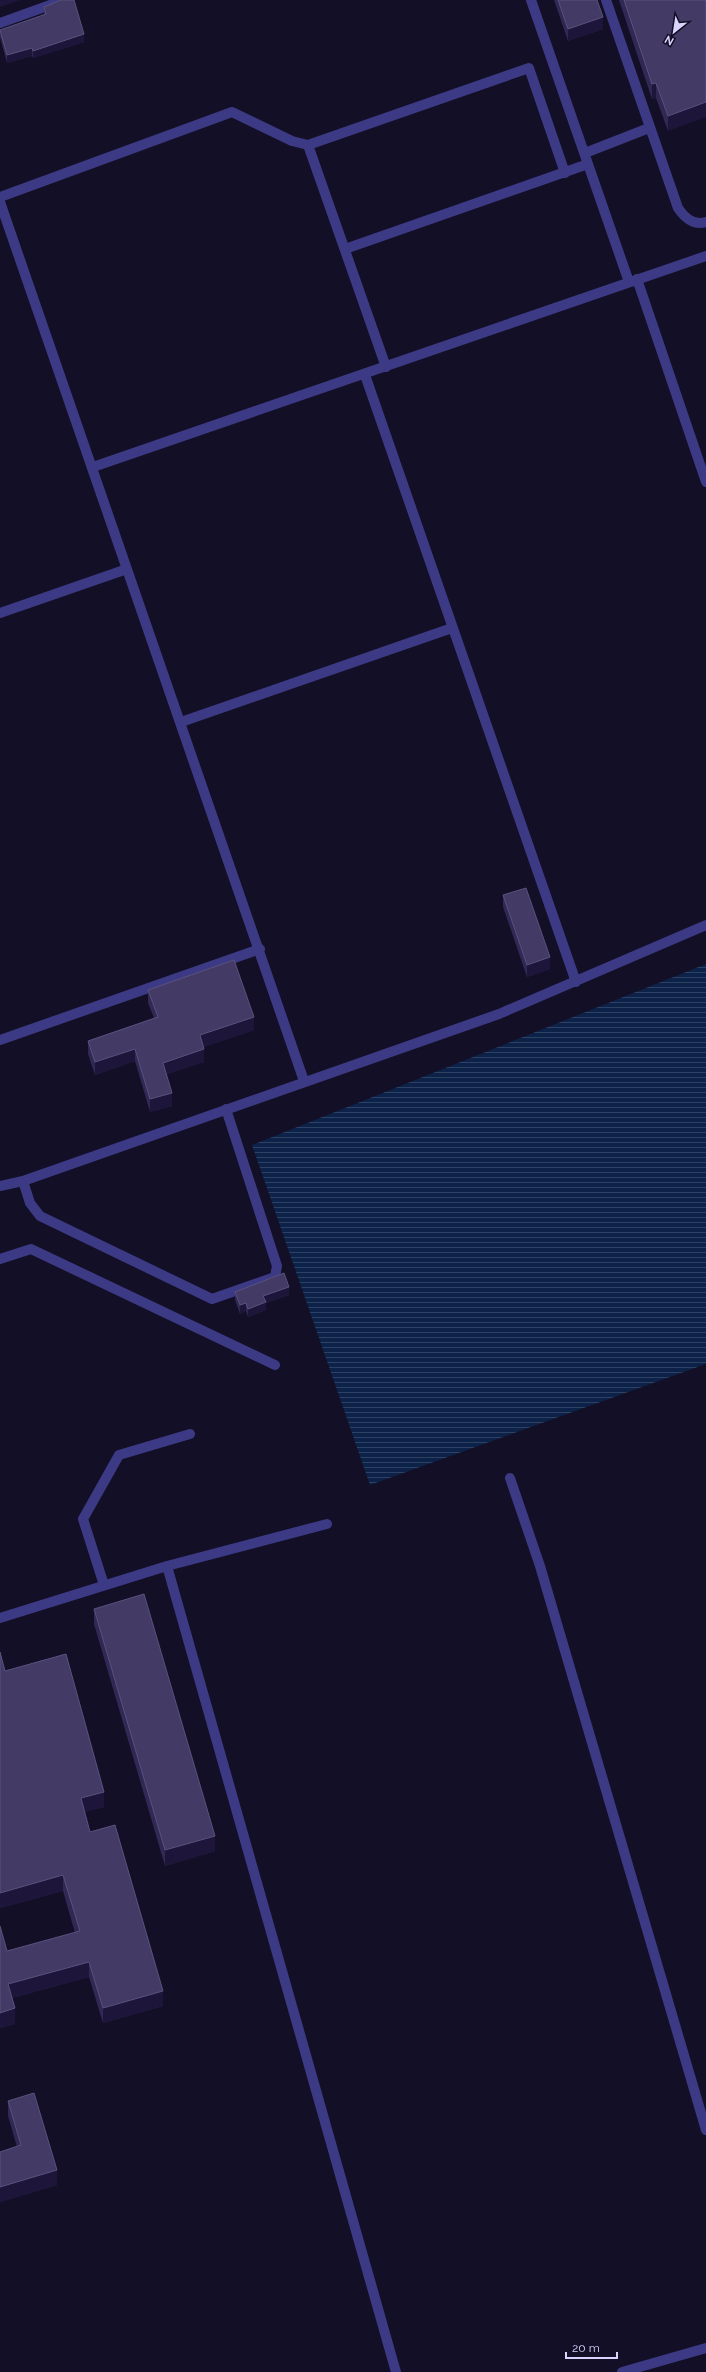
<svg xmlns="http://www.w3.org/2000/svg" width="706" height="2372" font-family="Raleway,sans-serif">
<defs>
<pattern id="water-rules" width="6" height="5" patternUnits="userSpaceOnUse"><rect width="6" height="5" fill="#0c2248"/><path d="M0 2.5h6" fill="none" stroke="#2f4163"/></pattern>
</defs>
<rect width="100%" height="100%" fill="#130f26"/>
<path fill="url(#water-rules)" d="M706,964V1364L370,1485L252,1145Z"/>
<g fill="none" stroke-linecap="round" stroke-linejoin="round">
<path stroke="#3d3a85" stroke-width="10" d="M531,0L629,282
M606,0L678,208C684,217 694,226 706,222
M0,23L64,0
M308,145L529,68L565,173
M585,153L649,128
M0,197L232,112L292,141L308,145L386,367
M0,202L304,1081
M345,249L588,164
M637,279L706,482
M365,375L576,982
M93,467L706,256
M0,613L127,569
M181,722L452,628
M0,1040L260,949
M23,1181L30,1203L40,1216L212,1299L275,1277L277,1266L226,1109
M0,1186L23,1181L499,1014L706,925
M0,1259L31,1249L275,1365
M510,1478L540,1566L706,2130
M167,1566L396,2372
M104,1585L83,1519L119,1455L190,1434
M0,1618L167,1566L327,1524
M622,2372L706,2348"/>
</g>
<path fill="#312854" d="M554,0H597L603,29L568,41Z
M619,0H706L668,131L656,98L652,99Z
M44,7L84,42L33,58L32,56L7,63L0,37V30L44,15Z
M503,895L550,969L527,977L503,907Z
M148,990L254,1030L203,1047L204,1062L166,1074L172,1106L150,1112L135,1061L95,1075L88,1054V1041L154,1018L148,1003Z
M235,1292L289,1295L266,1303V1310L248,1317L246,1311L240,1314L235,1300Z
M94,1609L215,1851L165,1866L94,1624Z
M0,1652L5,1671L66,1654L104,1792V1807L84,1812L90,1832L115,1825L163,1991V2006L103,2023L89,1977L12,1998L15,2008V2024L0,2028V1926L7,1951L75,1933L63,1891L0,1908Z
M8,2101L57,2185L0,2202V2152L17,2147L8,2116Z"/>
<path fill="#1d163a" d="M0,0H21L0,7Z
M603,17V29L568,41V29Z
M84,34V42L33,58V51Z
M32,48V56L7,63V55Z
M656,83V98L652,99V84Z
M706,102V117L668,131V116Z
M550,957V969L527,977V965Z
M254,1017V1030L200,1048V1035Z
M135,1049V1061L95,1075V1062Z
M204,1049V1062L163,1076V1063Z
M172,1093V1106L150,1112V1099Z
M289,1287V1295L266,1303V1310L248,1317V1309L263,1296Z
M246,1303V1311L240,1314V1305Z
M104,1792V1807L81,1813V1798Z
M215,1836V1851L165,1866V1850Z
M63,1875V1891L0,1908V1893Z
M89,1962V1977L8,1999V1984Z
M163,1991V2006L103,2023V2008Z
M15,2008V2024L0,2028V2013Z
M57,2170V2185L0,2202V2187Z"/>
<path fill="#433a66" stroke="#5a527e" d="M61,0H74L84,34L33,51L32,48L7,55L0,30L46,14L44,7Z
M558,0H597L603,17L568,29Z
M624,0H706V102L668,116L656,83L652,84Z
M526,888L550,957L527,965L503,895Z
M234,960L254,1017L200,1035L204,1049L163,1063L172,1093L150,1099L135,1049L95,1062L88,1041L158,1017L148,990Z
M284,1273L289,1287L263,1296L266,1302L248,1309L246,1303L240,1305L235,1292Z
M144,1594L215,1836L165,1850L94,1609Z
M0,1652L5,1671L66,1654L104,1792L81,1798L90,1832L115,1825L163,1991L103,2008L89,1962L8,1984L15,2008L0,2013V1926L7,1951L80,1931L63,1875L0,1893Z
M34,2093L57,2170L0,2187V2152L21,2145L8,2101Z"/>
<g transform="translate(674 32) rotate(210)" stroke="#130f26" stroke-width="3" paint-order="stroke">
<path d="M0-3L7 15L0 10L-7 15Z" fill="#d9d4ff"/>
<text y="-6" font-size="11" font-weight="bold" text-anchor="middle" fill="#d9d4ff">N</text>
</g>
<path d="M566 2352v6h51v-6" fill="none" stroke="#d9d4ff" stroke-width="2"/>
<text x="572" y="2352" font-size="12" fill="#d9d4ff" stroke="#130f26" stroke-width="3" paint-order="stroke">20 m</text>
</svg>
